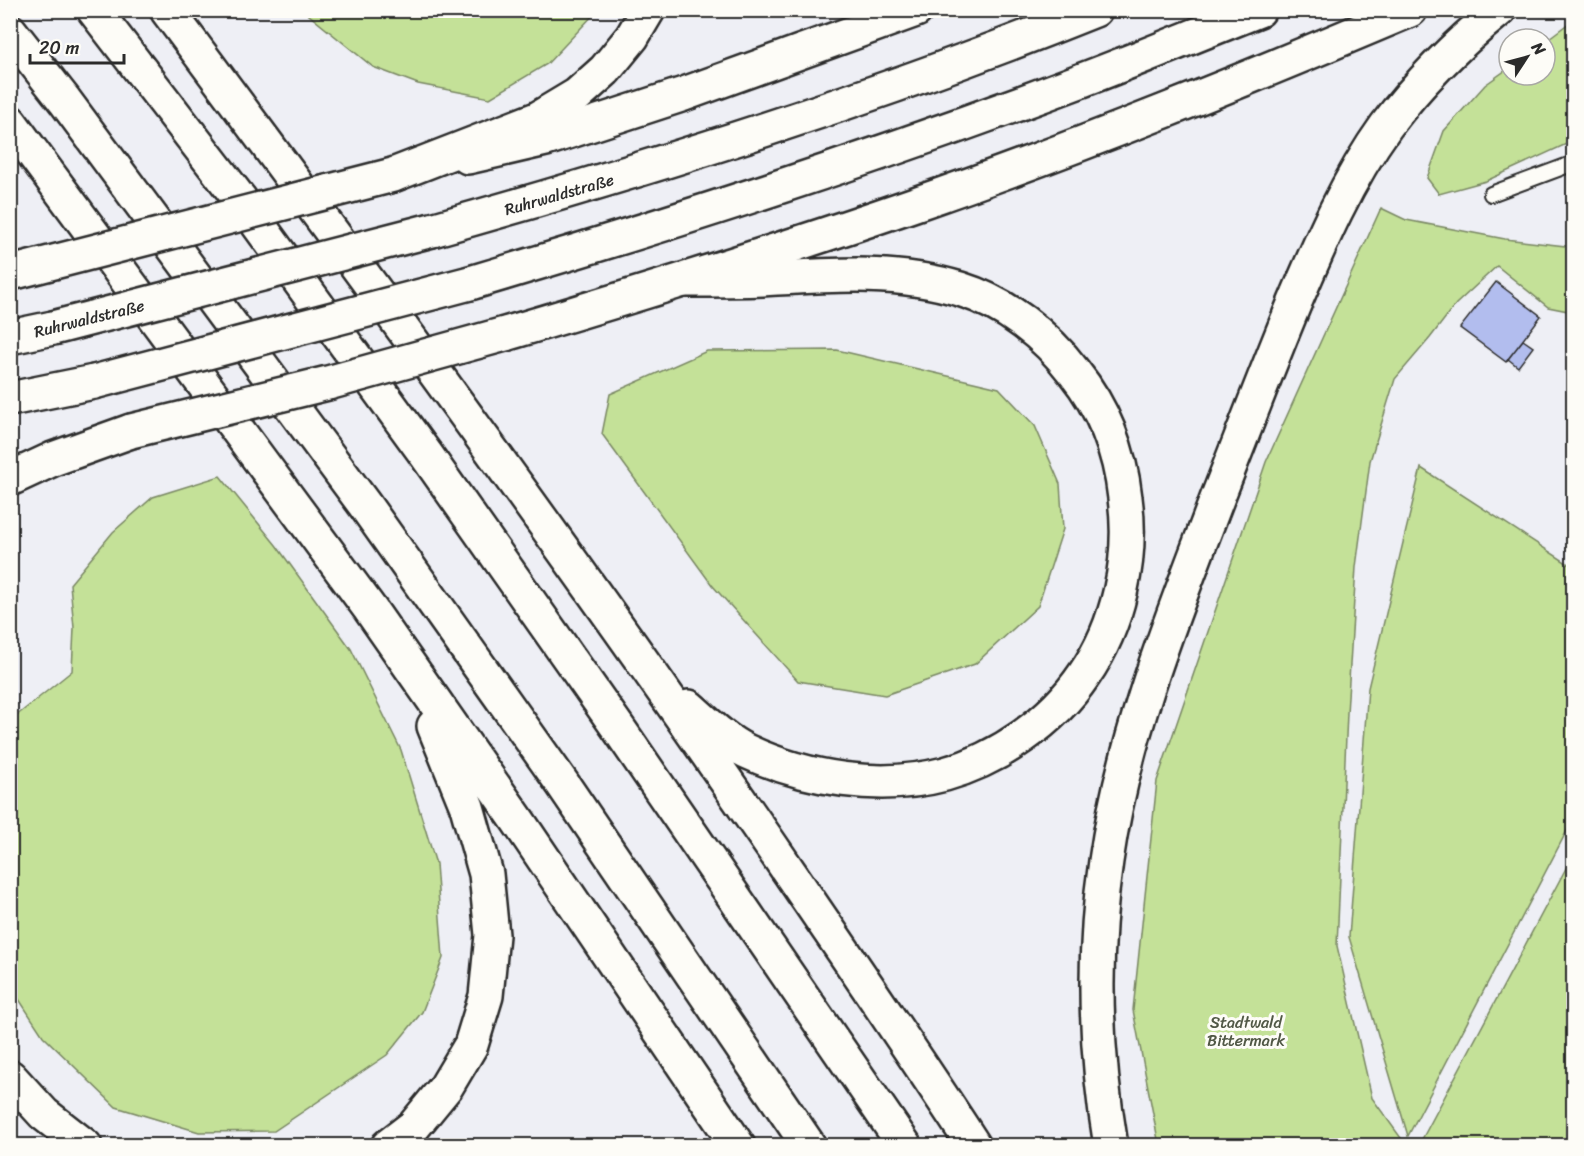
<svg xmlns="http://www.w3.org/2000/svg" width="1584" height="1156" font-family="Sriracha,sans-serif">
<rect width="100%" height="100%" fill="#eeeff5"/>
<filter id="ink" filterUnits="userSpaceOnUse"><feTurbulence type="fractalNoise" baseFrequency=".0167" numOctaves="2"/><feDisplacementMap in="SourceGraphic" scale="12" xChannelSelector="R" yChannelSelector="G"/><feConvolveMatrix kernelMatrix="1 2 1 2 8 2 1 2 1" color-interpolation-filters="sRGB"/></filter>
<g filter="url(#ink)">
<path fill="#c4e198" stroke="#788662" stroke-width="1.5" d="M304,11H597L547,64L490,98L418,84L373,67Z
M1573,20V141L1486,181L1439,194L1427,178L1444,131L1485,85L1509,68V75H1545V41Z
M1381,208L1406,220L1505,239L1574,247L1573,312L1548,307L1497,266L1456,304L1430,338L1395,379L1370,461L1356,567L1347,713L1337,946L1372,1098L1406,1145H1159L1133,1010L1157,781L1266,462Z
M837,350L999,388L1035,426L1060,484L1063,529L1038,606L975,664L885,695L798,681L712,585L602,434L610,394L707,351Z
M1421,468L1573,567V819L1408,1136L1349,937L1368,688Z
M220,476L276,545L351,649L401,750L436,864L443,958L422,1012L387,1055L274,1131L199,1132L116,1107L43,1036L11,987V720L72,671L74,628L70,584L113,532L153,497Z
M1573,855V1145H1419Z"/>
<path fill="#b2bdee" stroke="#2b2b2b" stroke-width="1.5" d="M1496,282L1541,316L1506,362L1460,328Z
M1523,340L1533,347L1518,367L1508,359Z"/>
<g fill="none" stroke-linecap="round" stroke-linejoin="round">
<defs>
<path id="service" d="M1491,194L1574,163"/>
<path id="trunk" d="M468,157L546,139L684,94L916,10
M432,230C656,167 879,97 1095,10
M470,283C674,223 878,157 1077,82C1138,59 1198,34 1259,10
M505,334C643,293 780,251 915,204C1083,146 1247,79 1410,10
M10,337L53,328
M10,399L94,382"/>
<path id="motorway" d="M94,10L239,198L427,456L621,732L905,1146
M167,10C381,296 592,584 794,879C854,967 915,1055 974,1146
M10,31L65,101L364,504L562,783L809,1146
M10,122L370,609L516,818L738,1146
M393,175L537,119L577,95L605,70L632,37L648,10
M686,280C711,280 738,280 763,279C829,275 896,269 960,289C1005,303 1046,335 1074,372C1103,408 1120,452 1125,498C1133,558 1119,625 1084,675C1053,721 999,759 945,774C881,791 806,779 746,751C725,741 706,722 689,707
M10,479L53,459L131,431
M10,1077L44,1114L85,1146
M388,1146L414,1126L446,1087L471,1045L486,996L492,935L486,874L467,807L434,726
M1111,1146C1095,1052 1092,955 1106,861C1124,735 1172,617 1217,499C1243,433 1268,367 1295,302C1321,241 1347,180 1386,126C1418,83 1457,44 1499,10"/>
</defs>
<use href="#service" stroke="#2b2b2b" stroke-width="18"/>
<use href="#trunk" stroke="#2b2b2b" stroke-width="38"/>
<use href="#motorway" stroke="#2b2b2b" stroke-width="38"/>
<use href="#service" stroke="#fdfcf7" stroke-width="14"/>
<use href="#trunk" stroke="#fdfcf7" stroke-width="33"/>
<use href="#motorway" stroke="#fdfcf7" stroke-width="33"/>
<defs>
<path id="trunk-bridge" d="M11,273L393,175
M53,328L432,230
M94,382L470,283
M131,431L328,383L505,334"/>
</defs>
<use href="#trunk-bridge" stroke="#2b2b2b" stroke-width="38" stroke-linecap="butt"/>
<use href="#trunk-bridge" stroke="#fdfcf7" stroke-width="33"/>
</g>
</g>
<g text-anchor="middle" stroke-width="6" stroke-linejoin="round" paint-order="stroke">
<g font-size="16" fill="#2b2b2b" stroke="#fdfcf7">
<text transform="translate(559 194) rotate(-16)" y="6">Ruhrwaldstraße</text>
<text transform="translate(89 318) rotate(-14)" y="6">Ruhrwaldstraße</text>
</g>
<g font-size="16" fill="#515846" stroke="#fdfcf7">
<text x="1246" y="1028">Stadtwald<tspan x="1246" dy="18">Bittermark</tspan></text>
</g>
</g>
<rect width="1584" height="1156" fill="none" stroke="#fdfcf7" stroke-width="36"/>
<rect x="18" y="18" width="1548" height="1120" fill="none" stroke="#2b2b2b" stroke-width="2" filter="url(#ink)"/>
<g transform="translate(1527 57) rotate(54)"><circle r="28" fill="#fdfcf7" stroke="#a9a8a5" stroke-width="1.5"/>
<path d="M0-4.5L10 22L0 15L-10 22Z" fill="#2b2b2b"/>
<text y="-9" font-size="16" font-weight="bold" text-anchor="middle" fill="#2b2b2b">N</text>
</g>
<path d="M30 54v9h94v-9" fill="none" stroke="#2b2b2b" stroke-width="3"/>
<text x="39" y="54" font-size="18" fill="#2b2b2b" stroke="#fdfcf7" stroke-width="4.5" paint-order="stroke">20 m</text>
</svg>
